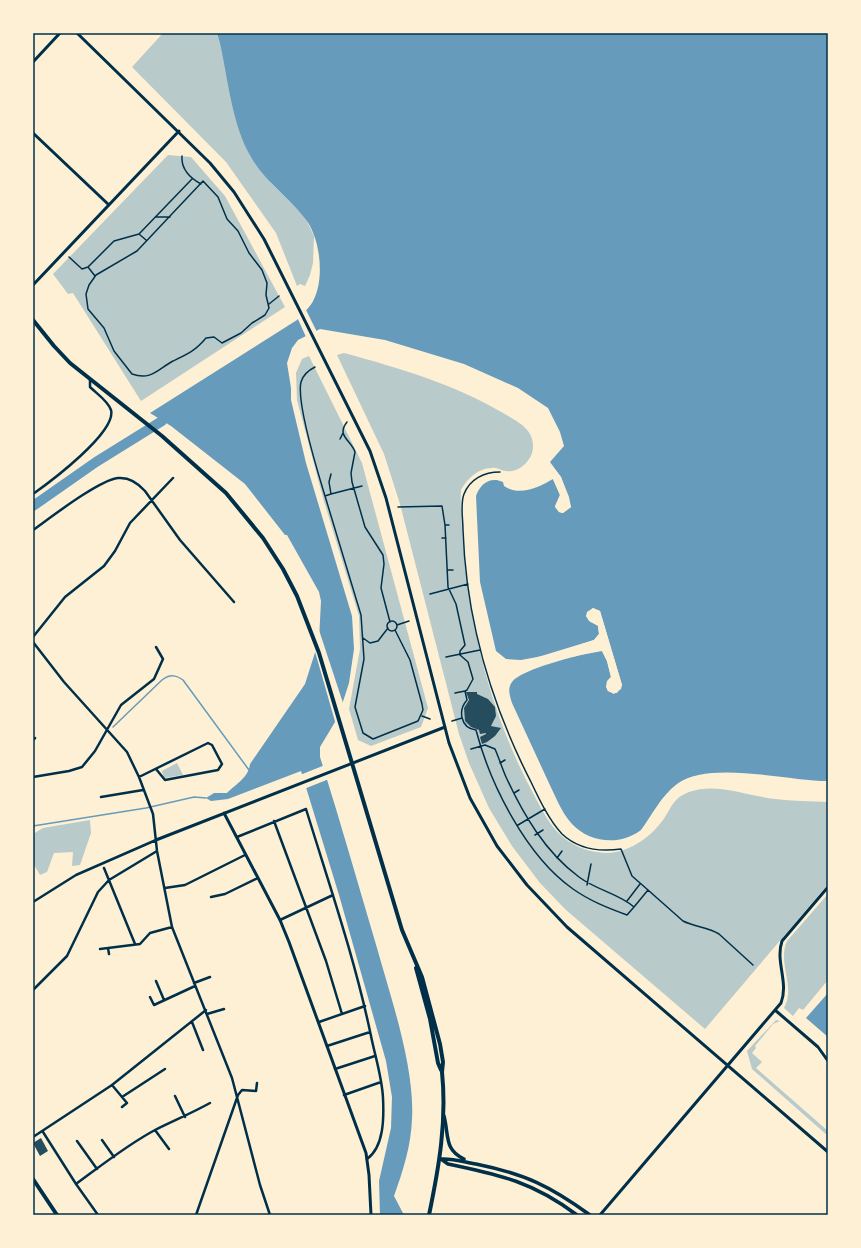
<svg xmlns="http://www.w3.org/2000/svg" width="861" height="1248" font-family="'Work Sans',sans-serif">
<rect width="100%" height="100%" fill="#fdf0d5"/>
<path fill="#b9caca" d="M163,33H217L271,183L305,217L314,236L313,263L310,275L305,286L300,284L297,286L276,233L226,162L132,67Z
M168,155L191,157L225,196L285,307L141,401L73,293L68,294L53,274Z
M344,353C399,368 454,384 503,413C511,418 522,423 528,431C534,438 535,451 529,459C525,466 515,473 506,471C501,471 497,467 492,468C478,468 467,479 461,490C460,508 462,526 463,543C469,628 493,720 534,795C542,810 550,827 564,838C576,848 593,853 608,853C626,853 648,839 659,825C671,812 670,799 689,792C717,782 747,796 775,799C792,801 810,801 828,802V884L705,1029L566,910L540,883L512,846L489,808L469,763L459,734L400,504L384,454L337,355Z
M309,356L362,463L428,708L421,727L371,746L358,740L349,709L360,649L359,616L323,498L297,400L296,373L302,359Z
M177,763L183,775L164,778L162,771Z
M90,820L91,833L80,865L72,866L73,852L54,853L47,872L40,875L33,863V834L43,828Z
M828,894V980L803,1010L799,1008L793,1016L784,1008C796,986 777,963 787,941Z
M776,1020L780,1021L773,1024L755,1046L756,1048L752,1053L762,1062L756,1068L828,1131V1136L752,1069L747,1051Z"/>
<path fill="#669bbc" d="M217,33H828V781C788,781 709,760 677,784C661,796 652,815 641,830C620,846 590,843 572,824C561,812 555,795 548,781C536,755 524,729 512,703C510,696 507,689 512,682C521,669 578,656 595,651H602L607,661L611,677C607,681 605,685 608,691L617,693L622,685L600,611L593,608L586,616L591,622L598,625L599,634L594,640L548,655L521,660L506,659L496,651L480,582L476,496C480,484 490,476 503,482L504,486C520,497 539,487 553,479L560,495L555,507L559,512L563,513L571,507L561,477L550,462L564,446L560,432L548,408L518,388L464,364L385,340L320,329L298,340L292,348L287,363L291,388V400L306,463L352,616L354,649L349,683L338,717L320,747V757C340,820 358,884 377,948C391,998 415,1068 412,1119C411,1146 403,1171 394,1196L404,1215H380L379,1181L391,1128L392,1097L386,1061L339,895L301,771L228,799L211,801L206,798L214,793H227C236,784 249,777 250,764L305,684L319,640L321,601L319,592L287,535H285L245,484L171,426L150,413L297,320C302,314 311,307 314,299C325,277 320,234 303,216C287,196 264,180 251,157C232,125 228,79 220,43Z
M828,993V1037L806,1018Z"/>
<path fill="#fdf0d5" d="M305,308L317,332L306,337L297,317Z
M548,461L561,477L569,497L571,507L563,513L559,512L555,506L560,495L552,477L555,478L562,495L557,506L560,510L563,511L568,509L567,497L559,478L548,463Z
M593,608L600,611L622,685L621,689L614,694L608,691L606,687L607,681L611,677L607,661L602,651L560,659L595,649H603L609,660L613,676L608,686L609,689L614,692L619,688L596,611H591L588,616L590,619L600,625L601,634L596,642L549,657L540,658L538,657L594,640L599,634L598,626L589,621L586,616L587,612Z
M317,624L344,706L336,725L314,648L317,640Z
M325,765L329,779L304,789L300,775Z"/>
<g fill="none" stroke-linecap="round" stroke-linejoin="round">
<path stroke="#669bbc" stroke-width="1.5" d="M113,727L162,680C170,674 176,675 183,680L249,770
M33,826L146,808L194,797L206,798"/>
<path stroke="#669bbc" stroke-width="10" d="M33,506L96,462L162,421"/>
</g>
<path fill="#264d5e" d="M466,692H477V694L488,699L495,707L496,716L491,726L501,728L495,736L487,742L482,744L480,737L486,734V733L480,734L479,730L471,727L465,721L464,708L469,700Z
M41,1138L48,1151L40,1156L33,1143Z"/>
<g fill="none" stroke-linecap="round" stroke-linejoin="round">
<path stroke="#003049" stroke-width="1.5" d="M182,156C181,169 190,178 201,184
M203,181L218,197L227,219L238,231L249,253L262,270L267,283L266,295L269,308L265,315L252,323L241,333L222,343L214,337L206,338C195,351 188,354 173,361C158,369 151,381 132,374L114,351L104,328L88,309L86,294L89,285L96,275L137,251Z
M156,217H170
M139,234L146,240
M69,257L82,269L88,267L114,241L139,234L192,179
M88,267L95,276
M269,304L279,296
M315,367C309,370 303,375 301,382C296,403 318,473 325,496L331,494
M347,422C336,436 351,440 355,452L351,473L352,482L365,527L383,555L384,564L381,588L390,622
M340,439L343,433
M500,472C484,472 470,479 464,494C460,504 463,519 463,530C466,618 491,704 531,782C539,799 549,820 562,834C578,849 600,852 621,849L632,876L648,890L634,907
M331,474L329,482L331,494L362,486
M325,496L361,615L364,659L355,707L363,733L373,739L418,721L423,710L422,704L410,660L395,630
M398,507L442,506L445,525L448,587L456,604L465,645L460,651V655L468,662L473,679L467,690L465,691L467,700C458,710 460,728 476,730C490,784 526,856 573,889C590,901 608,908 627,915L634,907C620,894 596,890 579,877C545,852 523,814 506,777C502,768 499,758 495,749L485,745L471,749
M445,525H449
M442,538H446
M448,570H453
M430,594L468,584
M387 626a5 5 0 1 1 10 0a5 5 0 1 1-10 0Z
M397,625L409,621
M363,638L370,643L378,641L388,628
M446,657L480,650
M455,693L465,691
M422,716L430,719
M452,721L462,718
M500,763L505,760
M514,793L519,790
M518,825L545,809
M535,835L543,830
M557,858L562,851
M587,885L591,864
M648,890L683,921C695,927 708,927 719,934L753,965
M627,901L640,884"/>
<path stroke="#003049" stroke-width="2.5" d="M33,494C50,482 117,432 111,410C108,401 97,394 90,387V379
M33,530C50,518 99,480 118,478C129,477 138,483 145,491L180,540L234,602
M33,637L65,597L104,566L115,551L130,523L173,478
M33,642L64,682L127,752L139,777L153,814L157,851L172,927L232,1078L260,1185L270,1215
M33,740L35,738
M33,777L69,771L82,767L95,751L121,705L154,679L163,659L156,647
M139,777L208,743L212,745L222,764L218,770L165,780L156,769
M101,797L143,790
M274,821L326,961L342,1014
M237,837L306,809C329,884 355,959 371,1036C375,1056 382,1077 383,1098C384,1118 384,1147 367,1159
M104,868L135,944
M165,888L185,885L245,855
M211,897L225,894L258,878
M33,902L76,875L156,840
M280,920L333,895
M108,948L109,954
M100,949L140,944L150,933L172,927
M156,981L164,1000
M194,983L210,977
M33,990L67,956L98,892L109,880L157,851
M150,997L154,1005L195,986
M207,1014L224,1009
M192,1022L203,1050
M319,1022L365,1006
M327,1046L370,1032
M335,1069L375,1056
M112,1085L127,1103L122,1107
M344,1095L381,1082
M175,1096L185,1117
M122,1097L165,1069
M155,1130L169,1149
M43,1132L76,1184C102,1165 127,1145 155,1130C173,1121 192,1113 210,1103
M33,1137L112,1085L206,1010
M102,1140L114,1157
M77,1141L97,1169
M76,1184L98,1215
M196,1215L238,1095L242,1090L256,1091L257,1083"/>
<path stroke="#003049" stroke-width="3" d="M77,33L210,163L234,192L264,239L370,451L386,498L449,743L470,798L497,846L527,885L567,927L828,1152
M33,62L60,33
M33,133L109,205
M33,285L179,131
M224,813L280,920L289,942L366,1153L369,1175L371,1215
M156,840L445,727
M775,1010L818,1047L828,1061
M600,1215L781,1003C789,982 775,962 782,941L828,887"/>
<path stroke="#003049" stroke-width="3.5" d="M444,1116C449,1135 444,1150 464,1159
M440,1159C453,1158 464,1162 476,1164C525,1174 550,1186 590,1215
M441,1159L448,1164C501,1175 533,1182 577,1215"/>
<path stroke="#003049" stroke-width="4" d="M33,320L54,346L70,363L162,436L226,493L263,538L283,569L297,596L319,653L402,930L422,977L440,1044L443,1062L442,1072C447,1121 439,1167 429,1215
M416,968L430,1019L438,1063L441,1070
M33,1179L57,1215"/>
</g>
<rect width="861" height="1248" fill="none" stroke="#fdf0d5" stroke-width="68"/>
<rect x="34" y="34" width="793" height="1180" fill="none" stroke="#003049" stroke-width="1.5"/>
</svg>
